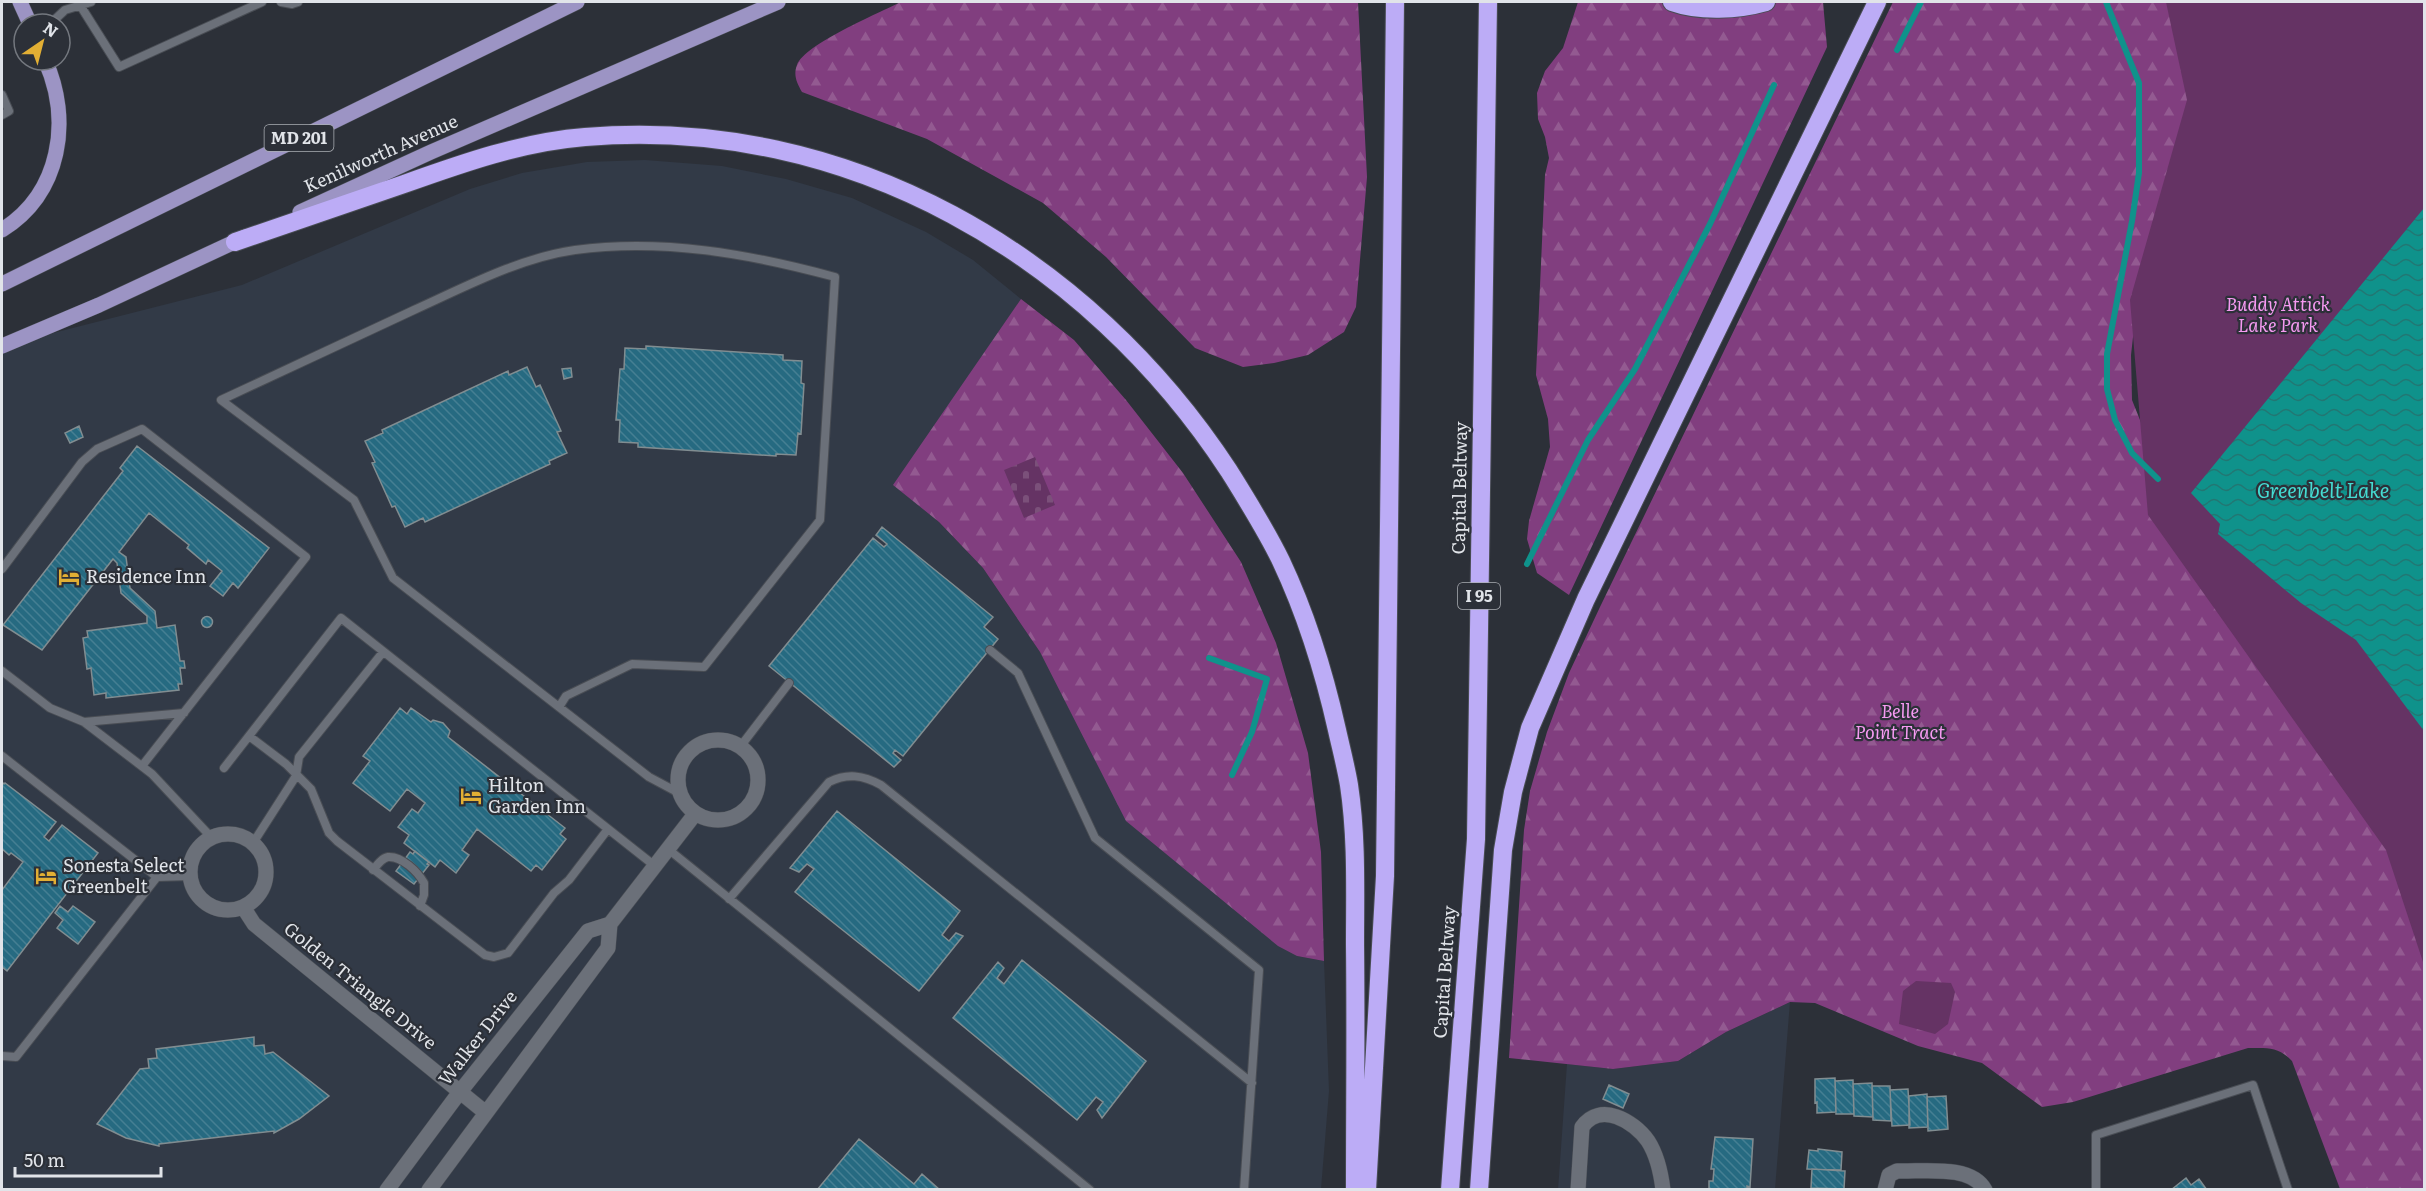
<svg xmlns="http://www.w3.org/2000/svg" width="2426" height="1191" font-family="Literata,serif">
<defs>
<pattern id="forest-firs" width="22" height="20" patternUnits="userSpaceOnUse" patternTransform="scale(1.5)"><rect width="22" height="20" fill="#813e7f"/><path d="M5 1l3.5 6h-7zM16 11l3.5 6h-7z" fill="#935a91"/></pattern>
<pattern id="cemetery-stones" width="16" height="16" patternUnits="userSpaceOnUse" patternTransform="scale(1.5)"><rect width="16" height="16" fill="#653364"/><path d="M2 7V4a2 2 0 0 1 4 0v3zM10 15v-3a2 2 0 0 1 4 0v3z" fill="#7b507a"/></pattern>
<pattern id="water-waves" width="16" height="10" patternUnits="userSpaceOnUse" patternTransform="scale(1.5)"><rect width="16" height="10" fill="#0f928b"/><path d="M0 5q4-4 8 0t8 0" fill="none" stroke="#227773"/></pattern>
<pattern id="building-back-hatch" width="6" height="6" patternUnits="userSpaceOnUse" patternTransform="scale(1.5)"><rect width="6" height="6" fill="#266a81"/><path d="M-1 5l2 2M0 0l6 6M5-1l2 2" fill="none" stroke="#457f93"/></pattern>
</defs>
<rect width="100%" height="100%" fill="#2c3038"/>
<path fill="#323a47" d="M645,160L722,166L786,179L852,198L926,232L973,260L1021,299L894,485L939,522L983,568L1040,652L1297,956L1324,961L1329,1091L1321,1189L2,1190V346L242,285L470,189L522,173L587,162Z
M1790,1002L1775,1189L1558,1190L1567,1064L1613,1069L1678,1061L1726,1032Z"/>
<path fill="url(#forest-firs)" d="M901,2H1358L1367,177L1356,307L1344,332L1308,355L1274,363L1243,367L1195,348L1106,257L1043,203L927,139L802,92C797,83 793,75 797,65C805,44 879,13 901,2Z
M1578,2H1823L1827,47L1569,595L1537,573L1527,539L1529,521L1550,447L1548,419L1536,375L1545,175L1549,158L1545,137L1538,119L1537,93L1545,71L1563,48Z
M1893,2H2187L2204,102L2135,319L2131,355L2132,400L2148,440L2424,731V1189H2340L2292,1061C2278,1046 2267,1048 2248,1048L2073,1102L2042,1107L1982,1063L1918,1046L1815,1003L1790,1002L1726,1032L1678,1061L1613,1069L1509,1058L1524,830L1530,791L1547,732L1569,673L1600,607Z
M1021,299L1074,340L1126,400L1183,473L1241,562L1276,643L1308,753L1321,852L1324,961L1297,956L1278,946L1126,821L1040,652L983,568L939,522L893,485Z"/>
<path fill="url(#cemetery-stones)" d="M1035,457L1055,505L1024,518L1004,470Z"/>
<path fill="#653364" d="M2166,2H2424V965L2386,850L2148,515L2130,300L2187,100Z
M1916,981L1951,983L1955,992L1948,1024L1935,1034L1899,1024L1903,991Z"/>
<path fill="url(#water-waves)" d="M2424,208V731L2356,640L2301,603L2218,534L2220,524L2191,493Z"/>
<g fill="none" stroke-linecap="round" stroke-linejoin="round">
<path stroke="#0f928b" stroke-width="6" d="M2106,2L2139,83V173L2132,221L2107,354V389L2115,420L2132,453L2158,479
M1897,50L1921,2
M1527,564L1588,440L1635,369L1710,224L1774,85
M1209,658L1267,679L1252,732L1232,775"/>
</g>
<path fill="url(#building-back-hatch)" stroke="#818d91" stroke-width="1.5" d="M646,346L783,355V360L802,361L801,383L804,384L801,434L798,433L796,455L776,454V456L638,447V443L619,442L620,420H616L620,369H624L625,348L646,349Z
M527,367L536,387L540,385L561,431L557,432L567,453L549,461L550,464L425,522L423,518L405,527L395,506L392,507L372,463L375,462L365,441L383,433L382,430L508,371L509,375Z
M571,368L572,377L564,379L562,369Z
M79,426L83,437L70,443L65,433Z
M137,446L269,548L238,588L233,583L223,596L210,586L222,571L208,560L206,564L187,548L189,545L149,513L119,552L126,557L130,588L155,611L157,628L175,625L180,661H184L185,668H180L182,684H178L179,690L106,698V693L94,695L91,668L87,669L83,638L88,637L87,631L147,623V616L121,593L117,563L113,559L42,650L3,625L123,471L120,468Z
M882,527L993,617L984,627L998,639L903,756L895,750L893,753L901,760L894,767L769,666L873,538L884,547L887,544L876,535Z
M201.5 622a5.5 5.5 0 1 1 11 0a5.5 5.5 0 1 1-11 0Z
M400,708L407,714L411,708L431,722L433,720L443,723L450,731L448,737L565,828L560,834L566,839L542,870L536,865L531,871L477,829L462,850L469,855L456,873L440,860L435,867L404,843L409,835L398,827L412,809L418,813L425,803L407,789L390,811L353,783L370,761L363,756Z
M2,782L4,784L5,783L56,822L44,837L49,841L62,825L98,853L7,971L2,967V890L23,862L11,853L9,855L2,849Z
M837,811L960,911L942,935L949,941L956,933L963,936L919,991L795,892L814,869L807,864L799,872L790,868Z
M415,851L429,862L427,864L429,865L414,884L396,871L410,852L413,854Z
M60,906L68,912L73,906L95,922L78,944L57,928L63,920L55,913Z
M1022,960L1146,1061L1102,1118L1097,1110L1103,1102L1096,1097L1077,1120L953,1018L998,962L1004,968L997,978L1004,984Z
M254,1037V1046L264,1045L265,1054L273,1052L329,1096L299,1119L274,1133V1131L159,1144V1146L126,1138L97,1124L140,1069L149,1068L148,1059L157,1058L156,1049Z
M1835,1078L1836,1112L1817,1113V1102L1815,1103V1079Z
M1853,1080L1854,1114H1836L1835,1081Z
M1872,1083L1873,1117L1854,1116L1853,1084Z
M1609,1085L1629,1094L1623,1108L1603,1099Z
M1872,1086H1890L1891,1121L1873,1120Z
M1908,1089L1910,1125L1892,1126L1890,1090Z
M1927,1094L1928,1127L1909,1128V1096Z
M1946,1096L1948,1129L1928,1131L1927,1097Z
M1715,1137L1753,1139L1750,1187L1747,1186V1190H1709V1181H1713L1714,1169H1711Z
M859,1139L914,1184L922,1174L940,1190H817Z
M1818,1149L1842,1152L1841,1170L1807,1169L1809,1150L1818,1151Z
M1812,1169L1845,1171L1844,1189L1811,1188Z
M2186,1178L2191,1185L2199,1179L2207,1190H2171Z"/>
<g fill="none" stroke-linecap="round" stroke-linejoin="round">
<defs>
<path id="lane" d="M281,2L292,4L298,2
M80,5L119,67L262,2
M50,24L65,10L91,2
M2,95L9,111L2,115
M2,569L82,462L97,449L142,429L306,557L142,766
M990,650L1018,673L1095,838L1259,970L1244,1190
M2,671L50,708L84,722L152,774L212,838
M559,707L566,696L632,664L704,667L820,520L835,277C750,254 662,238 575,250C519,258 465,287 414,310C350,340 285,370 221,400L354,500L393,578L649,777L679,793
M84,722L184,713
M249,736L286,764L311,789L329,833L337,841L485,955L494,957L508,953L554,893L569,880L608,829
M740,747L789,683
M2,756L157,877L191,876
M224,768L341,618L655,866
M253,843L296,776L299,757L383,652
M668,849L1090,1190
M373,870C377,865 382,858 388,857C402,856 418,872 424,883V895L420,906
M729,899L829,782C847,773 863,775 881,785L1252,1083
M2,1056L16,1057L157,877
M2096,1190V1135L2253,1085L2288,1190"/>
<path id="street" d="M678 780a40 40 0 1 1 80 0a40 40 0 1 1-80 0Z
M190 872a38 38 0 1 1 76 0a38 38 0 1 1-76 0Z
M243,907L254,924L486,1113
M387,1190L459,1093L588,931L610,924L695,814
M429,1190L608,948L610,924
M1578,1190L1582,1127C1600,1101 1634,1121 1648,1141C1657,1155 1661,1173 1663,1190
M1885,1190L1889,1175L1897,1171C1923,1172 1971,1164 1985,1190"/>
<path id="primary" d="M20,2L30,24
M300,212L431,152L778,2
M2,230C61,193 72,120 45,60
M2,284L577,2
M2,346L99,305L245,237"/>
<path id="highway" d="M1672,2C1700,12 1738,10 1766,2
M235,242C291,223 347,203 404,184C463,163 522,142 585,137C847,115 1088,255 1229,471C1247,500 1266,530 1281,561C1306,614 1324,672 1337,730C1341,748 1346,767 1349,785C1357,838 1355,892 1355,945C1356,1026 1355,1108 1355,1190
M1367,1190L1385,876L1395,2
M1450,1190L1476,839L1488,2
M1479,1190L1503,850L1513,792L1530,728L1586,599L1877,2"/>
</defs>
<use href="#lane" stroke="#494d54" stroke-width="10"/>
<use href="#street" stroke="#494d54" stroke-width="16"/>
<use href="#primary" stroke="#494d54" stroke-width="16"/>
<use href="#highway" stroke="#494d54" stroke-width="20"/>
<use href="#lane" stroke="#6b7079" stroke-width="8"/>
<use href="#street" stroke="#6b7079" stroke-width="15"/>
<use href="#primary" stroke="#9c94c4" stroke-width="15"/>
<use href="#highway" stroke="#bcacf6" stroke-width="18"/>
</g>
<defs>
<symbol id="hotel-bare" viewBox="-9 -9 18 18"><path d="M-6-4.5h1.5V1H6V5H4.5V3h-9V5H-6ZM-4 0a1.8 1.8 0 1 1 3.6 0ZM.5 0V-2.5h3Q6-2.5 6 0Z" fill="#e2af34" stroke="#2c3038" stroke-width="2.5" paint-order="stroke"/></symbol>
</defs>
<g fill-rule="evenodd">
<use href="#hotel-bare" x="54" y="562" width="30" height="30"/>
<use href="#hotel-bare" x="456" y="781" width="30" height="30"/>
<use href="#hotel-bare" x="31" y="861" width="30" height="30"/>
</g>
<g text-anchor="middle" stroke-width="4.5" stroke-linejoin="round" paint-order="stroke">
<g fill="#2c3038" stroke="#abaeb4" stroke-width="1.5">
<rect x="264.5" y="125" width="69" height="26" rx="4.5"/>
<rect x="1458" y="583" width="42" height="26" rx="4.5"/>
</g>
<g font-size="16" font-weight="bold" fill="#e1e4e9">
<text x="299" y="144">MD 201</text>
<text x="1479" y="602">I 95</text>
</g>
<g font-size="18" fill="#e1e4e9" stroke="#2c3038">
<text transform="translate(381 154) rotate(-24)" y="6">Kenilworth Avenue</text>
<text transform="translate(1460 488) rotate(-89)" y="6">Capital Beltway</text>
<text transform="translate(1445 972) rotate(-86)" y="6">Capital Beltway</text>
<text transform="translate(360 986) rotate(39)" y="6">Golden Triangle Drive</text>
<text transform="translate(478 1038) rotate(-52)" y="6">Walker Drive</text>
</g>
<g font-size="18" font-style="italic" fill="#f69af2" stroke="#2c3038">
<text x="2278" y="311">Buddy Attick<tspan x="2278" dy="21">Lake Park</tspan></text>
<text x="1900" y="718">Belle<tspan x="1900" dy="21">Point Tract</tspan></text>
</g>
<g font-size="18" fill="#e1e4e9" stroke="#2c3038" text-anchor="start">
<text x="86" y="583">Residence Inn</text>
<text x="488" y="792">Hilton<tspan x="488" dy="21">Garden Inn</tspan></text>
<text x="63" y="872">Sonesta Select<tspan x="63" dy="21">Greenbelt</tspan></text>
</g>
<g font-size="20" font-style="italic" fill="#45dcd3" stroke="#2c3038">
<text x="2323" y="498">Greenbelt Lake</text>
</g>
</g>
<rect width="2426" height="1191" fill="none" stroke="#e1e4e9" stroke-width="6"/>
<g transform="translate(42 42) rotate(35)"><circle r="28" fill="#2c3038" stroke="#74787f" stroke-width="1.5"/>
<path d="M0-4.5L10 22L0 15L-10 22Z" fill="#e2af34"/>
<text y="-9" font-size="16" font-weight="bold" text-anchor="middle" fill="#e1e4e9">N</text>
</g>
<path d="M15 1167v9h146v-9" fill="none" stroke="#e1e4e9" stroke-width="3"/>
<text x="24" y="1167" font-size="18" fill="#e1e4e9" stroke="#2c3038" stroke-width="4.5" paint-order="stroke">50 m</text>
</svg>
